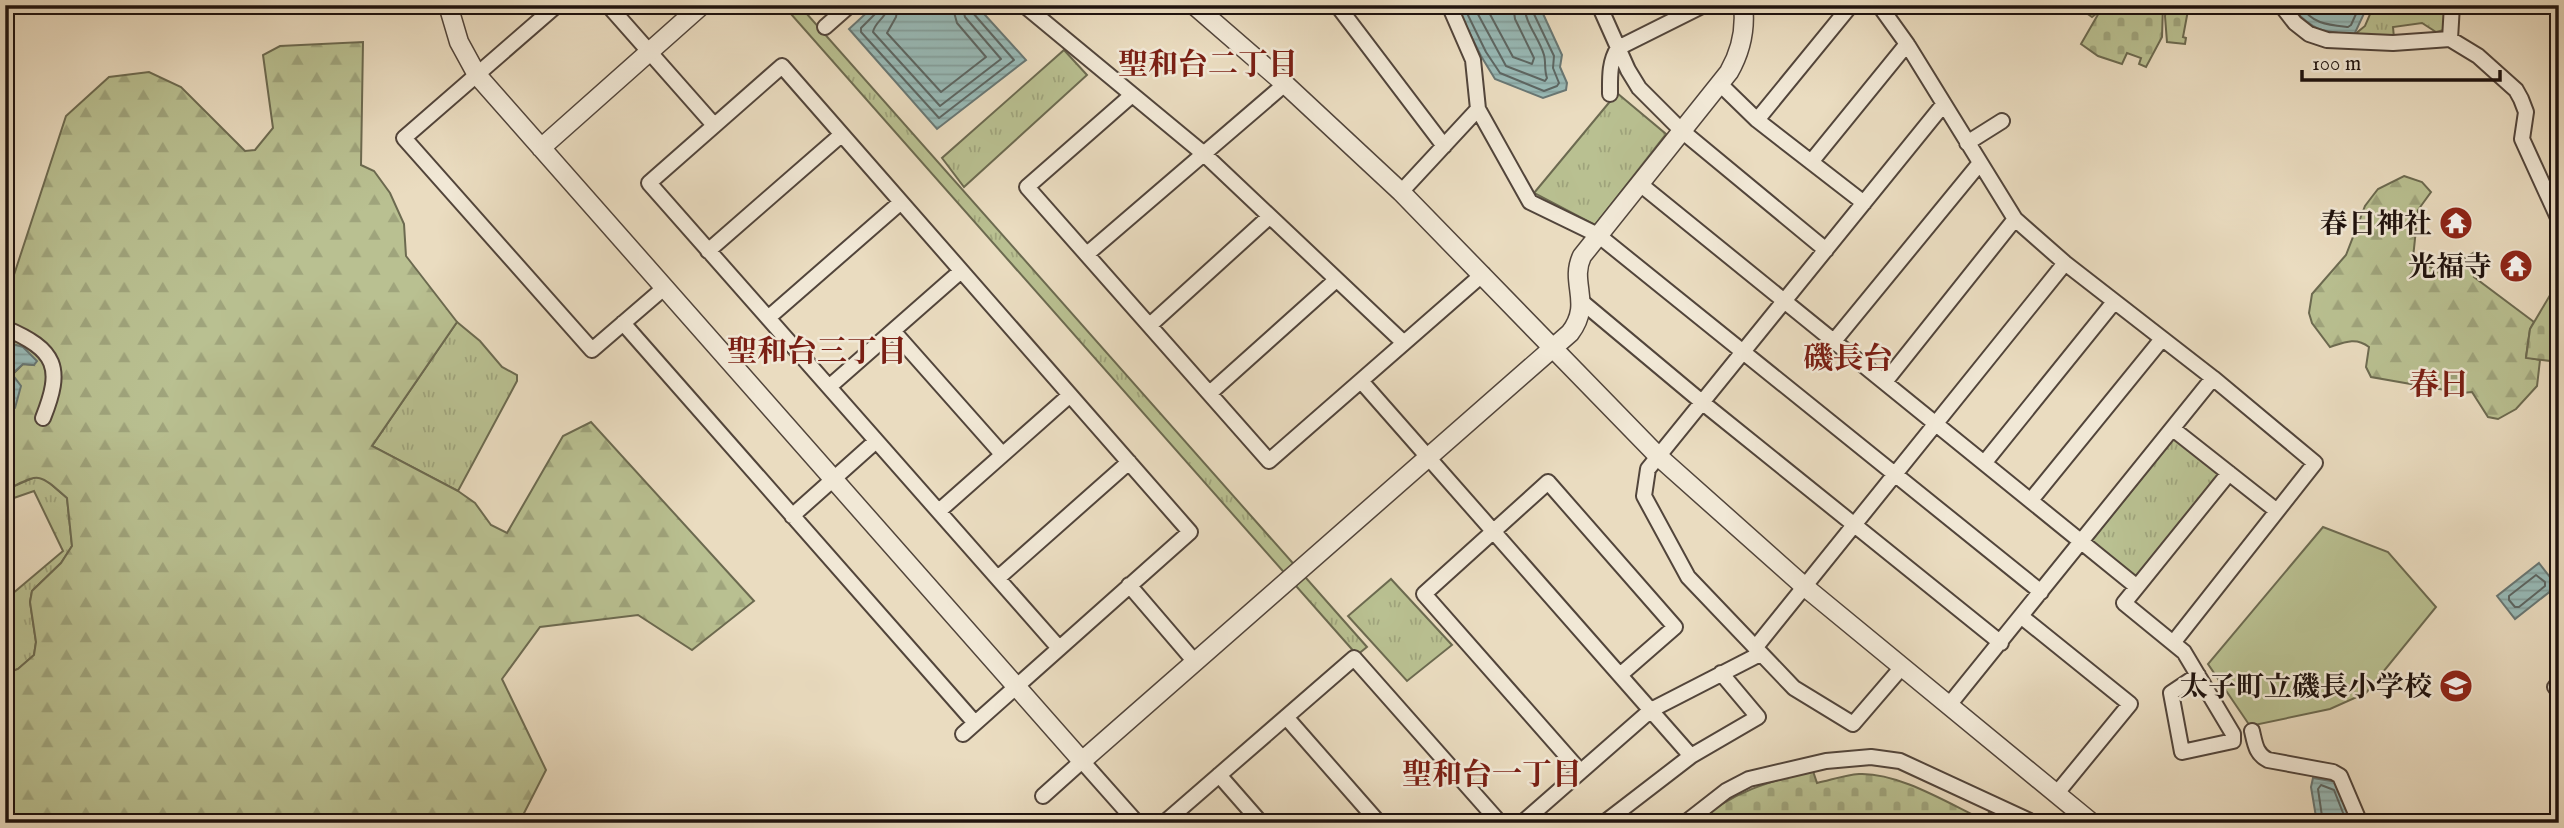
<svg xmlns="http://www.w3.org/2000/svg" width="2564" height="828" font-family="'IM FELL English','Noto Serif JP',serif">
<defs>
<pattern id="grass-tufts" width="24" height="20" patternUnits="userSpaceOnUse" patternTransform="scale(1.75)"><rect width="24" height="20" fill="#b9c091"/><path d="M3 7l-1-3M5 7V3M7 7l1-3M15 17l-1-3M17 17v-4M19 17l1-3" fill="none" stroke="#9fa47c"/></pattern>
<pattern id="forest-firs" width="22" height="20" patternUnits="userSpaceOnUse" patternTransform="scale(1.75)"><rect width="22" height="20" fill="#b9c091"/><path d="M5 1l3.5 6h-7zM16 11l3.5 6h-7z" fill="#9fa47c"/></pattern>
<pattern id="cemetery-stones" width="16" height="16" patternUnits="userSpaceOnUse" patternTransform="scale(1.75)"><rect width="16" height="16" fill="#b9c091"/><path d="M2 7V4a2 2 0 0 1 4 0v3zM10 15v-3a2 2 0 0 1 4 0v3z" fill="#9fa47c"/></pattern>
<pattern id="water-rules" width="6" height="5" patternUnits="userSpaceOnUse" patternTransform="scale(1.75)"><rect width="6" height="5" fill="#98bab7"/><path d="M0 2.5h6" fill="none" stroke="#839f9c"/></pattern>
</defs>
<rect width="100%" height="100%" fill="#eadcc0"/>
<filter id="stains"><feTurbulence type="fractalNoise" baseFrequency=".00286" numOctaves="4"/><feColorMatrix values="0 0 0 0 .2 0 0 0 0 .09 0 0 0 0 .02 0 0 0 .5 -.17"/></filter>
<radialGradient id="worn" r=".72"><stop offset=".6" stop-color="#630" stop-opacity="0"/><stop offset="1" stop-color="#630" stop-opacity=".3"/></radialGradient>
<path fill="url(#grass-tufts)" stroke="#6c6a50" stroke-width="2" d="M783,5H799L1367,647L1357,655Z
M2374,5H2449L2444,30L2436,32L2422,23L2393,27L2394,38L2354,35L2365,26Z
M1064,50L1087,75L964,187L942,158Z
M1617,93L1666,134L1595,225L1534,193Z
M457,322L480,341L502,367L517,375V381L458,491L372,446Z
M2175,437L2225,475L2140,580L2091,541Z
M35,477L44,478L67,498L72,546L61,563L32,591L30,602L36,642L34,655L18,669L5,674V600L63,551L34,491L5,501V490Z
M1391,579L1452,645L1407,681L1348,616Z"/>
<path fill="url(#forest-firs)" stroke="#6c6a50" stroke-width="2" d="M363,42L361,165L374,171L390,193L404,224L406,256L457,322L372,446L458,491L475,503L491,525L507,533L563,436L591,422L754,601L692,650L638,615L540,627L502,679L546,770L519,823H5V674L18,669L34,655L36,642L30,602L32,591L61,563L72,546L67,498C36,471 41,474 5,490V405L10,409L12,375L23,364L33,365L13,344L5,346V289L11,284L66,116L109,77L149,72L181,87L245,151L255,150L273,128L263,55L280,46Z
M2404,176L2422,182L2431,192L2418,210L2413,258L2441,273L2473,253L2469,262L2479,270L2474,277L2534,322L2530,329L2526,357L2540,360L2537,386L2516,409L2498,419L2488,417L2472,392L2462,393L2371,377L2366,367L2369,347C2356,337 2345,342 2330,347L2312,323L2309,313L2312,294L2346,255L2365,206L2371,198L2378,189Z"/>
<path fill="url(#cemetery-stones)" stroke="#6c6a50" stroke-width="2" d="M2064,5H2163L2162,37L2146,67L2139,64L2141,58L2127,53L2122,64L2098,56L2081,44L2100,11L2092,17L2082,10L2067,9Z
M2167,5H2189L2183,37L2186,38L2185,44L2167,42L2165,16Z
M2559,280V368L2550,366V361L2526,358L2530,329Z
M1813,771L1817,783C1831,780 1845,775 1859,774C1899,772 1951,805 1986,821L1989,812L2010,823H1697C1731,792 1770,781 1813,771Z"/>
<path fill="#b9c091" stroke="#6c6a50" stroke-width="2" d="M2323,527L2388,552L2436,607L2366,693L2330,709L2250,726L2208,664Z"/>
<path fill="url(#water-rules)" stroke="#687774" stroke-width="2" d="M875,5H976L1026,60L937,129L849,29Z
M1539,5L1562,55L1560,67L1567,83L1566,90L1543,98L1495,79L1481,56L1456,6Z
M2293,5H2368L2354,35C2324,31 2316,33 2294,10Z
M13,344L23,347L37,361L34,365L23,364L12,374L21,386L15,408L10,409L5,405V346Z
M2539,563L2557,586L2515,619L2497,596Z
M2313,778L2337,782L2354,823H2317L2311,787Z"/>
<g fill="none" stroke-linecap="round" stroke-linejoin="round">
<path stroke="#5c6663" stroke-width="2" d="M879,5L877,12L861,28V32L939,118L1014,60L973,13L971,5
M888,5C887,18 875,21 873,32L940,106L1001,59L965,17L962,5
M898,5L896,17L887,33L941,92L986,57L957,23L952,5
M1463,5L1486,52L1500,73L1544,91L1557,86L1559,83L1553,68L1554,56L1533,12L1532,5
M1473,5L1506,66L1545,81L1547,78C1544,70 1546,62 1544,55C1539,38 1525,23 1524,5
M1485,5L1513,57L1532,64L1534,58L1515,19L1513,5
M2301,5C2311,24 2329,25 2348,27L2351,25L2360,5
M2536,575L2545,582V586L2519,607H2515L2509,600V596Z
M2323,823L2318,789L2321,785L2334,790L2347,823"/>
<defs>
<path id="minor" d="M557,5L404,138L592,350L664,288
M608,5L714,125
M1024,5L1204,154L1404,343
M1337,5L1444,146
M1449,5L1473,60L1478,109L1530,202L1598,235L2041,592
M1599,5L1628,70L1639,88L1682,131L1826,250
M1879,5L1907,44L2015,219L2065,263L2213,378L1949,705
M2281,5L2295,23L2309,34L2327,40L2393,43L2450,39L2478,56L2516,90L2521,99L2526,112L2522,139L2559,220
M825,27L850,5
M2450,39L2452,5
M1720,84L1757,120L1864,203
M1610,94C1610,78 1609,62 1618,48L1704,5
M1132,95L1027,187L1269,461L1483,274
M1757,120L1851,5
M1967,143L2002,121
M1811,162L1907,44
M1640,184L2137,587L2124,603L2184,652L2233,734V741L2182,752L2171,693L2198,675
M1401,192L1478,109
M708,251L841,135
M1087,254L1285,84
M1581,301L1703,403L2001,643
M768,318L901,202
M623,323L975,723
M1150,325L1269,217
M5,328C57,350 63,368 43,418
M893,331L1002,454
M1834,341L1980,163
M1361,381L1691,756
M1885,382L2015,219
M829,387L961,271
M1211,392L1336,280
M2173,429L2277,511
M1985,462L2114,302
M2031,500L2162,339
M939,511L1070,395
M792,516L876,441
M998,578L1129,462
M1129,585L1195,662
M2137,587L2229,473
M2022,617L2130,704L2057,793
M2173,643L2315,463L2213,378
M1755,648L2065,263
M1902,667L1853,724L1794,688L1688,577L1644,496L1648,469L1943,105
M2555,687L2559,683
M1286,717L1379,823
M2252,731C2255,744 2256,754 2268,760L2333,772L2340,776L2360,823
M963,734L1190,532L782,66L649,183L1059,648
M1580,771L1424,594L1548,482L1675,627L1620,675
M1219,775L1261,823
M1043,796L1082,761L1137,823
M1164,823L1354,658L1500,823
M1522,823L1651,710L1760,654
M1604,823L1691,756L1758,717L1721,673
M1685,823L1726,791L1749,779L1826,761L1871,757L1900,761L2034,823"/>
<path id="tertiary" d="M448,5L459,42L477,75L1082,761L1570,333C1593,303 1569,283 1582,256L1729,72C1741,51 1746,30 1743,5
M1194,5L1285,84L1401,192L1659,457L1805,587L2092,823
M541,148L702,5"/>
</defs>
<use href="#minor" stroke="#52453b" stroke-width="18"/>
<use href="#tertiary" stroke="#52453b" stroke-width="21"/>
<use href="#minor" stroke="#f1e8d6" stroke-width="14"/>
<use href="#tertiary" stroke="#f1e8d6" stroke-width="18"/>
</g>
<defs>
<symbol id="temple-disc" viewBox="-11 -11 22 22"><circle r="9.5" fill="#8f2418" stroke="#f1e8d6"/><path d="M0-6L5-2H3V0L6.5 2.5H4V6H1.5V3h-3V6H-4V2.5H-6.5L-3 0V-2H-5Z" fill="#fff"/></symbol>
<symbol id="school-disc" viewBox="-11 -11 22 22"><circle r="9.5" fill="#8f2418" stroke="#f1e8d6"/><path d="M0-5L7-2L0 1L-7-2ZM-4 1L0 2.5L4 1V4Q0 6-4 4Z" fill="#fff"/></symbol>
</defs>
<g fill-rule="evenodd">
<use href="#temple-disc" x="2437" y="204" width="38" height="38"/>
<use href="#temple-disc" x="2497" y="247" width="38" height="38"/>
<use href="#school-disc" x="2437" y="667" width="38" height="38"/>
</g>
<g text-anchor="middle" stroke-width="5" stroke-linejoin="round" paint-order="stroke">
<g font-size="28" font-weight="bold" fill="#1f130f" stroke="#f1e8d6" text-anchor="end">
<text x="2432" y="233">春日神社</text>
<text x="2492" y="276">光福寺</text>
<text x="2432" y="696">太子町立磯長小学校</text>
</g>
<g font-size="30" font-weight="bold" fill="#7a1f14" stroke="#f1e8d6">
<text x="1208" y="74">聖和台二丁目</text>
<text x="817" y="361">聖和台三丁目</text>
<text x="1848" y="368">磯長台</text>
<text x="2439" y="394">春日</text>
<text x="1492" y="784">聖和台一丁目</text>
</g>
</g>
<rect width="2564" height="828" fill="none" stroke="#eadcc0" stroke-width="28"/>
<rect x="7" y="7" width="2550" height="814" fill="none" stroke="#1f130f" stroke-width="3.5"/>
<rect x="14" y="14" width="2536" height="800" fill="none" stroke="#1f130f" stroke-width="2"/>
<path d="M2302 70v10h198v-10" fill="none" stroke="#1f130f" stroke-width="3.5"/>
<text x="2312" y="70" font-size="21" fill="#1f130f" stroke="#f1e8d6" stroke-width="5" paint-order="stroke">100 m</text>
<rect width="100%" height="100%" filter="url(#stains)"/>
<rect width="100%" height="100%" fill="url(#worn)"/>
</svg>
